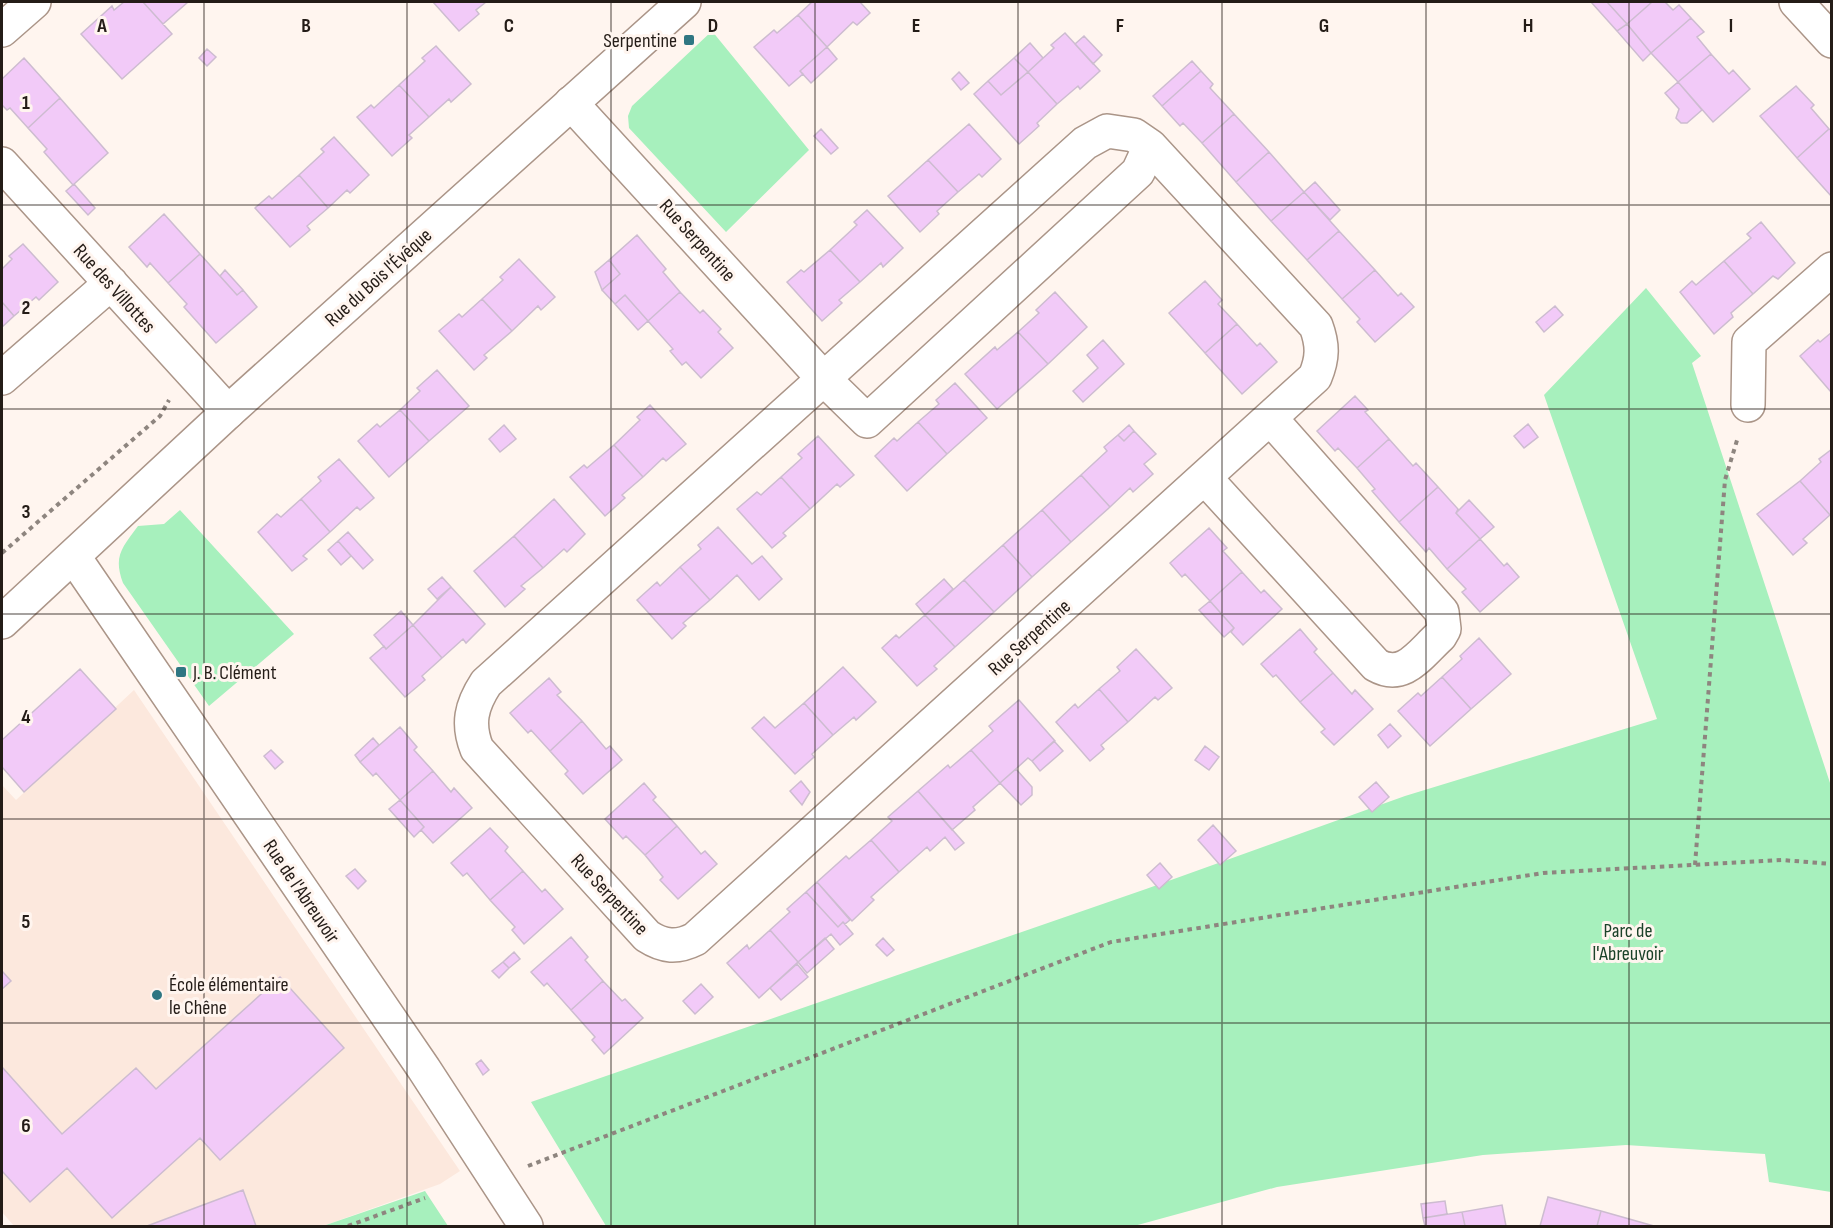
<svg xmlns="http://www.w3.org/2000/svg" width="1833" height="1228" font-family="'Sofia Sans Condensed',sans-serif">
<rect width="100%" height="100%" fill="#fff5ef"/>
<path fill="#fce8dd" d="M134,690L460,1171L440,1184L323,1226H14L2,1212V785L16,800Z"/>
<path fill="#a7f0bd" d="M712,31L809,150L726,232L629,128L628,116L632,106Z
M1646,288L1701,356L1692,363L1831,786V1192L1769,1182L1765,1154L1626,1145L1483,1155L1277,1187L1134,1226H606L531,1102L1146,889L1405,796L1657,719L1544,395Z
M180,510L294,634L209,706L123,583C113,556 122,548 138,526L164,524Z
M425,1191L448,1226H323Z"/>
<path fill="#f2caf8" stroke="#cdbcd0" stroke-width="1.5" d="M124,2H143L172,34L122,79L81,34L112,6L114,10Z
M143,2H188L163,24Z
M433,2H486L476,10L479,14L459,31Z
M812,2H860L870,13L857,25L853,22L827,47L798,15Z
M1591,2H1607L1627,24L1617,31Z
M1607,2H1652L1627,24Z
M1652,2H1665L1673,10L1679,5L1691,18L1651,53L1627,24Z
M798,15L827,47L800,71L803,74L789,86L754,47L774,30L777,33Z
M1691,18L1704,32L1697,37L1711,54L1678,82L1651,53Z
M1627,24L1651,53L1643,61L1617,31Z
M1065,33L1100,71L1080,89L1078,86L1057,104L1028,72L1054,48L1051,45Z
M1084,36L1102,55L1093,64L1075,44Z
M1030,43L1043,58L1028,72L1014,58Z
M436,46L471,84L451,102L449,99L429,117L399,85L425,61L422,58Z
M827,47L837,59L811,83L800,71Z
M207,49L216,57L207,66L199,58Z
M1711,54L1729,74L1733,70L1750,89L1713,122L1678,82Z
M24,58L60,98L28,128L10,108L7,110L2,105V79Z
M1014,58L1028,72L1001,95L988,81Z
M1192,61L1201,71L1162,106L1153,96Z
M1201,71L1213,84L1210,88L1234,114L1202,143L1183,123L1180,126L1162,106Z
M959,72L969,83L961,90L952,79Z
M1028,72L1057,104L1037,123L1039,126L1019,144L974,94L988,81L1001,95Z
M1678,82L1702,110L1687,123H1681L1676,118L1679,109L1665,93Z
M399,85L429,117L409,135L412,138L392,156L357,117L371,105L374,108Z
M1796,86L1814,105L1811,108L1829,129L1797,158L1760,116Z
M60,98L108,153L73,185L44,152L47,149L28,128Z
M1234,114L1269,152L1236,182L1202,143Z
M969,124L1001,159L982,177L979,174L958,192L928,160Z
M821,129L838,148L831,154L814,136Z
M1829,129L1832,131V197L1797,158Z
M334,137L369,175L350,193L347,190L328,208L299,175L324,152L321,149Z
M1269,152L1304,192L1271,221L1236,182Z
M928,160L958,192L937,211L939,214L920,232L888,196Z
M299,175L328,208L307,226L310,230L290,247L255,208L269,196L272,199Z
M1315,182L1340,210L1330,220L1304,192Z
M74,184L95,208L88,215L66,191Z
M1304,192L1339,231L1307,260L1271,221Z
M867,210L903,248L883,267L881,263L860,282L830,250L857,225L854,222Z
M164,214L200,254L168,283L150,263L147,267L129,247Z
M1761,222L1795,263L1778,279L1773,276L1753,294L1724,261L1751,238L1747,234Z
M1339,231L1375,270L1342,299L1307,260Z
M637,235L666,269L663,272L680,292L648,321L625,295L615,304L602,290L620,274L609,260Z
M23,244L58,282L39,300L36,297L14,316L2,302V269L12,259L9,256Z
M830,250L860,282L839,300L842,303L822,321L787,282L801,270L804,272Z
M200,254L237,295L243,290L257,307L216,343L184,307L187,304L168,283Z
M519,259L555,297L541,310L538,306L512,331L482,299L503,280L500,277Z
M609,260L620,274L602,290L595,272Z
M1724,261L1753,294L1731,313L1733,317L1714,334L1680,292L1692,281L1696,285Z
M225,270L243,290L237,295L220,276Z
M1375,270L1398,296L1401,293L1414,307L1375,342L1357,322L1360,319L1342,299Z
M1205,281L1222,300L1218,304L1237,324L1205,353L1169,313Z
M680,292L700,313L703,310L721,329L718,332L733,348L701,378L686,362L682,365L670,351L673,349L648,321Z
M1055,292L1087,327L1048,364L1018,332L1039,313L1036,310Z
M625,295L648,321L638,330L615,304Z
M482,299L512,331L484,355L487,358L474,370L439,331L459,314L462,317Z
M2,302L14,316L2,327Z
M1555,306L1563,315L1544,332L1536,322Z
M1237,324L1257,346L1260,343L1277,362L1242,394L1205,353Z
M1018,332L1048,364L997,409L965,374L995,347L997,350Z
M1832,332V392H1831L1800,356L1818,340L1820,342Z
M1103,340L1124,364L1083,402L1073,391L1098,368L1087,355Z
M437,370L469,406L429,441L400,410L420,391L417,388Z
M955,383L987,418L947,454L918,422L939,404L936,400Z
M1355,396L1368,410L1365,412L1389,439L1357,468L1338,448L1335,451L1317,431Z
M650,405L686,444L666,461L663,458L643,477L614,445L640,420L637,417Z
M400,410L429,441L389,477L358,441L377,424L380,427Z
M918,422L947,454L907,491L875,456L894,438L897,441Z
M1528,424L1538,437L1524,448L1514,436Z
M504,425L516,439L500,452L489,439Z
M1129,425L1134,431L1124,441L1118,435Z
M1134,431L1156,454L1144,464L1153,474L1133,492L1130,488L1110,507L1081,475L1107,451L1104,447L1118,435L1124,441Z
M818,436L854,475L840,487L837,484L810,509L781,477L802,458L798,454Z
M1389,439L1413,466L1416,463L1438,487L1399,522L1372,491L1375,489L1357,468Z
M614,445L643,477L622,495L625,498L605,516L570,477L584,465L587,468Z
M1832,449V513L1830,515L1800,481L1821,462L1819,459Z
M339,459L374,498L360,510L357,507L330,532L301,499L321,481L318,477Z
M1081,475L1110,507L1071,542L1042,510Z
M781,477L810,509L783,533L786,536L772,548L737,509L757,492L761,495Z
M1800,481L1830,515L1803,539L1807,543L1793,555L1757,514Z
M1438,487L1458,509L1456,513L1480,539L1447,569L1429,548L1426,552L1399,522Z
M301,499L330,532L303,556L307,559L292,571L258,532L277,514L281,517Z
M554,499L585,534L567,552L564,549L543,568L514,536Z
M1469,500L1494,527L1480,539L1456,513Z
M1042,510L1071,542L1032,577L1003,545Z
M718,527L752,564L762,556L782,579L759,600L737,575L710,600L680,567L701,549L698,545Z
M1209,528L1227,548L1223,551L1242,572L1210,601L1185,574L1182,577L1170,563Z
M348,532L373,560L363,569L338,541Z
M514,536L543,568L521,586L525,589L505,607L474,571Z
M1480,539L1504,566L1507,563L1519,577L1480,612L1462,592L1466,589L1447,569Z
M338,541L351,556L341,565L328,550Z
M1003,545L1032,577L994,612L964,580Z
M680,567L710,600L683,623L686,626L672,639L637,600L657,582L660,586Z
M1242,572L1261,593L1264,590L1282,609L1243,645L1231,632L1234,628L1210,601Z
M442,577L451,587L437,599L428,589Z
M944,579L953,589L925,615L916,604Z
M964,580L994,612L955,647L925,615Z
M451,587L485,624L466,643L463,639L442,658L413,625Z
M1210,601L1234,628L1224,637L1199,610Z
M401,611L413,625L386,649L374,635Z
M925,615L955,647L934,666L937,669L917,686L882,648L896,635L899,638Z
M413,625L442,658L422,676L425,680L405,697L370,658L384,646L386,649Z
M1300,629L1317,649L1314,652L1333,673L1300,702L1276,675L1273,677L1261,664Z
M1479,638L1511,674L1471,709L1442,677L1462,659L1460,656Z
M1136,649L1172,688L1158,700L1155,697L1128,722L1099,689L1120,671L1117,667Z
M843,667L876,702L856,720L854,717L833,735L804,703Z
M80,669L116,709L24,792L2,767V740Z
M1333,673L1352,694L1355,690L1373,709L1334,745L1321,732L1325,729L1300,702Z
M1442,677L1471,709L1430,746L1398,711L1418,693L1421,696Z
M549,678L561,692L557,695L582,721L550,751L531,730L528,733L510,713Z
M1099,689L1128,722L1101,745L1104,749L1090,761L1056,722L1075,704L1078,708Z
M1019,700L1055,741L1032,761L1028,758L1000,783L971,750L993,731L989,726Z
M804,703L833,735L812,754L814,757L795,774L752,728L764,717L775,728Z
M582,721L606,749L610,746L622,760L583,794L565,774L568,771L550,751Z
M1390,724L1401,736L1388,748L1378,735Z
M400,727L417,747L414,750L433,771L400,800L376,773L373,776L360,762Z
M373,738L379,745L360,762L355,755Z
M1054,741L1063,751L1040,771L1032,761Z
M1205,746L1219,757L1209,770L1195,760Z
M271,750L283,762L275,769L264,756Z
M971,750L1000,783L973,807L975,810L952,830L918,791L948,765L950,768Z
M1016,769L1032,787V795L1021,805L1000,783Z
M433,771L451,792L454,788L472,808L433,843L421,830L424,827L400,800Z
M801,781L810,792L802,805L790,791Z
M1376,782L1389,797L1372,812L1359,797Z
M644,783L656,797L653,800L677,826L645,855L626,836L623,839L605,819Z
M918,791L964,843L955,850L945,837L930,851L927,847L899,872L871,840L892,821L888,817Z
M400,800L424,827L414,837L389,809Z
M1213,825L1236,851L1220,865L1198,840Z
M677,826L701,854L705,851L717,864L678,899L660,880L663,877L645,855Z
M490,828L508,847L505,851L523,871L490,900L467,873L463,876L451,863Z
M871,840L899,872L871,897L874,900L852,921L817,882L846,856L849,859Z
M1160,863L1172,877L1159,889L1147,875Z
M355,869L366,881L358,889L346,876Z
M523,871L542,892L545,889L563,909L524,944L512,930L515,927L490,900Z
M817,882L850,920L845,924L843,922L838,927L806,892Z
M806,892L838,927L843,922L853,934L840,945L831,934L798,962L770,930L790,912L787,909Z
M770,930L798,962L759,998L727,963L747,945L749,949Z
M571,937L588,957L585,960L603,981L571,1010L547,983L544,986L531,972Z
M825,938L834,949L807,973L798,962Z
M883,938L894,950L887,956L876,945Z
M514,952L520,959L509,968L503,962Z
M503,962L509,968L499,978L492,971Z
M797,964L808,977L781,1000L770,988Z
M2,971L11,981L2,989Z
M280,977L344,1048L220,1160L200,1138L112,1218L67,1168L30,1202L2,1171V1067L62,1134L136,1068L156,1089Z
M603,981L622,1001L625,999L643,1018L604,1054L592,1040L595,1037L571,1010Z
M701,984L713,997L695,1014L683,1001Z
M481,1060L489,1070L483,1075L476,1064Z
M243,1190L256,1226H147Z
M1548,1197L1601,1211L1597,1226H1540Z
M1445,1201L1447,1214L1423,1218L1421,1204Z
M1502,1205L1506,1226H1465L1462,1212Z
M1601,1211L1654,1226H1597Z
M1462,1212L1465,1226H1425L1423,1218Z"/>
<g fill="none" stroke-linecap="round" stroke-linejoin="round">
<defs>
<path id="minor" d="M1796,2L1832,41
M2,30L34,2
M571,103L823,378L867,421L1138,172L1150,146
M1107,131L1134,135L1150,146L1316,326C1323,345 1323,358 1315,377L695,939C677,948 664,947 647,936L477,749C467,724 471,706 486,683L1085,143Z
M2,164L228,412
M2,378L111,283
M1748,405L1749,342L1832,269
M1205,478L1376,665C1404,681 1420,654 1440,636L1444,629L1442,612L1271,419
M74,557L424,1069L526,1226"/>
<path id="tertiary" d="M2,622L228,412L684,2"/>
</defs>
<use href="#minor" stroke="#ab9588" stroke-width="36"/>
<use href="#tertiary" stroke="#ab9588" stroke-width="36"/>
<path stroke="#8e857f" stroke-width="4" stroke-dasharray="4.5 4.5" stroke-linecap="butt" d="M2,553L160,416L169,400
M1695,865L1725,480L1738,437
M528,1166L1111,942L1543,873L1782,860L1832,864
M280,1225V1226
M348,1226L425,1198"/>
<use href="#minor" stroke="#fff" stroke-width="33"/>
<use href="#tertiary" stroke="#fff" stroke-width="33"/>
</g>
<path fill="none" stroke="#241c17" stroke-width="1.5" stroke-opacity="0.55" d="M204,2V1226M407,2V1226M611,2V1226M815,2V1226M1018,2V1226M1222,2V1226M1426,2V1226M1629,2V1226M2,205H1832M2,409H1832M2,614H1832M2,819H1832M2,1023H1832"/>
<g fill="#2f7682" stroke="#fff5ef" stroke-width="2">
<rect x="683" y="34" width="12" height="12" rx="3"/>
<rect x="175" y="666" width="12" height="12" rx="3"/>
<circle cx="157" cy="995" r="6"/>
</g>
<g text-anchor="middle" stroke-width="6" stroke-linejoin="round" paint-order="stroke">
<g font-size="20" fill="#241c17" stroke="#fff5ef" text-anchor="start">
<text x="677" y="47" text-anchor="end">Serpentine</text>
<text x="193" y="679">J. B. Clément</text>
<text x="169" y="991">École élémentaire<tspan x="169" dy="23">le Chêne</tspan></text>
</g>
<g font-size="20" fill="#241c17" stroke="#fff5ef">
<text transform="translate(698 240) rotate(48)" y="7">Rue Serpentine</text>
<text transform="translate(378 277) rotate(-42)" y="7">Rue du Bois l'Évêque</text>
<text transform="translate(115 288) rotate(48)" y="7">Rue des Villottes</text>
<text transform="translate(1029 637) rotate(-42)" y="7">Rue Serpentine</text>
<text transform="translate(302 891) rotate(56)" y="7">Rue de l'Abreuvoir</text>
<text transform="translate(610 894) rotate(47)" y="7">Rue Serpentine</text>
</g>
<g font-size="20" fill="#1b4229" stroke="#fff5ef">
<text x="1628" y="937">Parc de<tspan x="1628" dy="23">l'Abreuvoir</tspan></text>
</g>
</g>
<g font-size="20" text-anchor="middle" font-weight="bold" fill="#241c17" stroke="#fff5ef" stroke-width="6" stroke-linejoin="round" paint-order="stroke">
<text x="102" y="32">A</text>
<text x="306" y="32">B</text>
<text x="509" y="32">C</text>
<text x="713" y="32">D</text>
<text x="916" y="32">E</text>
<text x="1120" y="32">F</text>
<text x="1324" y="32">G</text>
<text x="1528" y="32">H</text>
<text x="1731" y="32">I</text>
<text x="26" y="109">1</text>
<text x="26" y="314">2</text>
<text x="26" y="518">3</text>
<text x="26" y="723">4</text>
<text x="26" y="928">5</text>
<text x="26" y="1132">6</text>
</g>
<rect width="1833" height="1228" fill="none" stroke="#241c17" stroke-width="6"/>
</svg>
